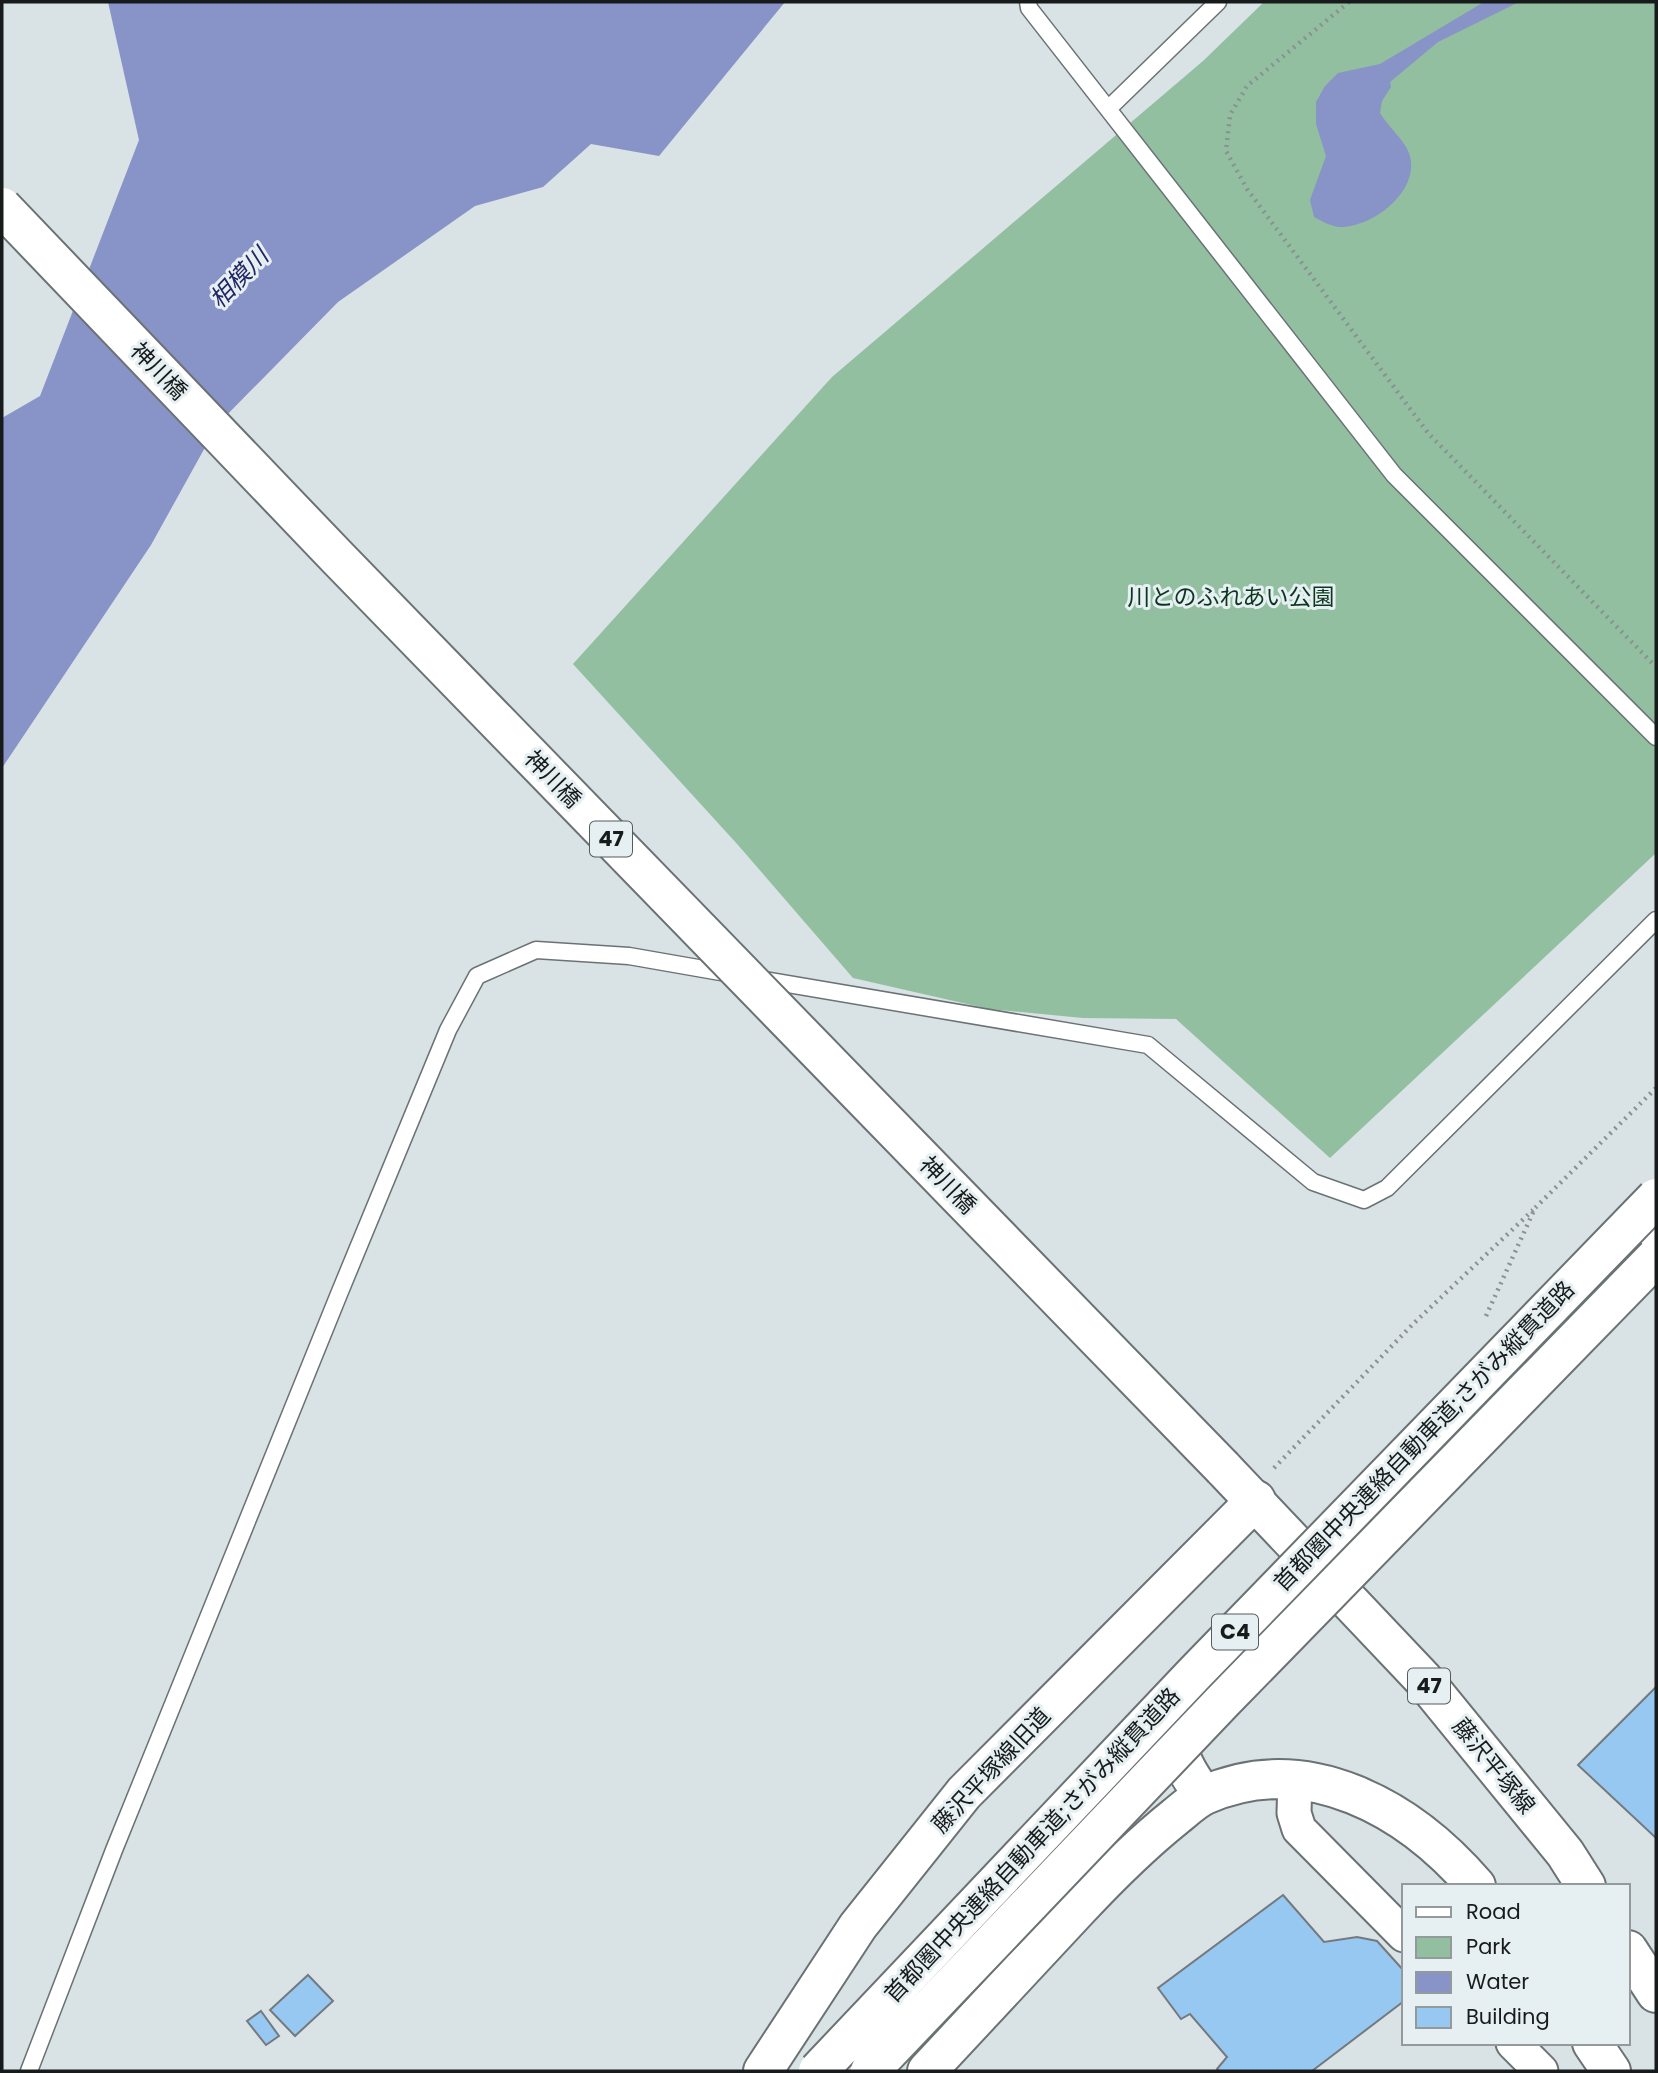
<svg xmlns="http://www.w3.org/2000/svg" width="1658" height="2073" font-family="Poppins,'Noto Sans JP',sans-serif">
<rect width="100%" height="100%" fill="#d9e2e4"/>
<path fill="#92bfa0" d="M1264,2H1656V853L1330,1158L1176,1019L1083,1018L989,1009L853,978L738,845L573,664L832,377L1203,61Z"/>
<path fill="#8893c7" d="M108,2H785L659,156L591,144L543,187L475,206L338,302L218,424L151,545L2,768V418L40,396L139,140Z
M1484,2H1519L1438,42L1390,82L1391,87L1382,101L1380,113C1388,127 1403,138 1409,153C1422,190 1373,228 1339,227C1331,226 1321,221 1314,217L1310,200L1326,156L1316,124V102L1325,86L1338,73L1380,64Z"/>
<path fill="#97c8f2" stroke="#74797e" stroke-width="2" d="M1656,1687V1838L1578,1765Z
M1283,1895L1324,1942L1357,1937L1377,1941L1404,1971V2001L1312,2071H1219L1217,2069L1227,2057L1190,2014L1181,2019L1158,1988Z
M308,1975L333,2001L295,2036L270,2010Z
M261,2011L279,2036L266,2045L247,2021Z"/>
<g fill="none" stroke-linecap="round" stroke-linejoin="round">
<defs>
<path id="service" d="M1028,2L1029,8L1394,475L1656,737
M1108,109L1218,2
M758,979L1148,1045L1313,1182L1364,1200L1387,1188L1656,920
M29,2071L114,1850L339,1294L448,1030L477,976L536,950L629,956L732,974"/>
<path id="minor" d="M1295,1778L1294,1813L1299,1829L1404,1935
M1513,2043L1541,2071"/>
<path id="tertiary" d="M1438,1449L1656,1234
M1203,1795C1181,1762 1170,1751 1191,1712L1285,1604
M1592,2043L1611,2071
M763,2071L858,1926L964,1793L1256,1500
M927,2071C977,2017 1028,1963 1079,1908C1110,1875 1140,1845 1175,1817C1184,1810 1194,1800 1205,1795C1307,1750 1409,1808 1476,1886"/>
<path id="primary" d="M1223,1468L1423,1679L1565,1853L1586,1886
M1628,1950L1656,1993"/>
</defs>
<use href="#service" stroke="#6a7274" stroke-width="19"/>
<use href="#minor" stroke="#6a7274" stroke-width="37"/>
<use href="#tertiary" stroke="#6a7274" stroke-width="42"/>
<use href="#primary" stroke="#6a7274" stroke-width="42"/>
<path stroke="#8a9192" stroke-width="4.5" stroke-dasharray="2 5" stroke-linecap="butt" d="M1349,2L1247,86L1230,115L1226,151L1247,189L1428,433L1656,667
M1486,1316L1535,1208L1656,1088
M1274,1468L1413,1324L1533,1210"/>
<use href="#service" stroke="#fff" stroke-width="16"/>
<use href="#minor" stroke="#fff" stroke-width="33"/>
<use href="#tertiary" stroke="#fff" stroke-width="38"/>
<use href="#primary" stroke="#fff" stroke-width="38"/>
<defs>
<path id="primary-bridge" d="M2,207L336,556L1223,1468"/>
<path id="motorway-bridge" d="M818,2071L1195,1673L1656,1198
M870,2071L1223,1701L1656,1257"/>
</defs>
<use href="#primary-bridge" stroke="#6a7274" stroke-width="42" stroke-linecap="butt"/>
<use href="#motorway-bridge" stroke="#6a7274" stroke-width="42" stroke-linecap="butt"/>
<use href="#primary-bridge" stroke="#fff" stroke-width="38"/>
<use href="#motorway-bridge" stroke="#fff" stroke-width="38"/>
</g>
<g text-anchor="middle" stroke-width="6" stroke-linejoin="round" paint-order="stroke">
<g fill="#e6eff1" stroke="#565b5c" stroke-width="2">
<rect x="590" y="821.5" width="42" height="35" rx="5"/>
<rect x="1212" y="1614.5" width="46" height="35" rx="5"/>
<rect x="1408" y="1668.5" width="42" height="35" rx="5"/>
</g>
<g font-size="21" font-weight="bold" fill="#181b1c">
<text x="611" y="846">47</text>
<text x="1235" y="1639">C4</text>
<text x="1429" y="1693">47</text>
</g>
<g font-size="23" fill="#181b1c" stroke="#e6eff1">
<text transform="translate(159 371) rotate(46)" y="8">神川橋</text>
<text transform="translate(553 779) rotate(46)" y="8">神川橋</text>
<text transform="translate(948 1185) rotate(46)" y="8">神川橋</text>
<text transform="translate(1424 1436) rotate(-46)" y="8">首都圏中央連絡自動車道;さがみ縦貫道路</text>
<text transform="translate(1494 1766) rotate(51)" y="8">藤沢平塚線</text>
<text transform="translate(991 1770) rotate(-47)" y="8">藤沢平塚線旧道</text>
<text transform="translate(1032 1845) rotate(-47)" y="8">首都圏中央連絡自動車道;さがみ縦貫道路</text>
</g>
<g font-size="23" fill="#0b371e" stroke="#e6eff1">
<text x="1231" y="605">川とのふれあい公園</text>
</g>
<g font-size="24" font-style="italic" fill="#222665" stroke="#e6eff1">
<text transform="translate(239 278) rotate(-46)" y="8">相模川</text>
</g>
</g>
<rect width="1658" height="2073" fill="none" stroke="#181b1c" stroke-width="7"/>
<rect x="1402" y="1884" width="228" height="161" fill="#e6eff1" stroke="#949a9c" stroke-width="2"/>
<rect x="1416" y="1907" width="35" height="10" fill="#ffffff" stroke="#949a9c" stroke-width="2"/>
<text x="1466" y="1919" font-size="21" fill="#181b1c">Road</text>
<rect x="1416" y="1937" width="35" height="21" fill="#92bfa0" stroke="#949a9c" stroke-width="2"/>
<text x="1466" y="1954" font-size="21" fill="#181b1c">Park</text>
<rect x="1416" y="1972" width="35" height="21" fill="#8893c7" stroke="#949a9c" stroke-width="2"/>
<text x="1466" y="1989" font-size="21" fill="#181b1c">Water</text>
<rect x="1416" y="2007" width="35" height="21" fill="#97c8f2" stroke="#949a9c" stroke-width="2"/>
<text x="1466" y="2024" font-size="21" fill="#181b1c">Building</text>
</svg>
